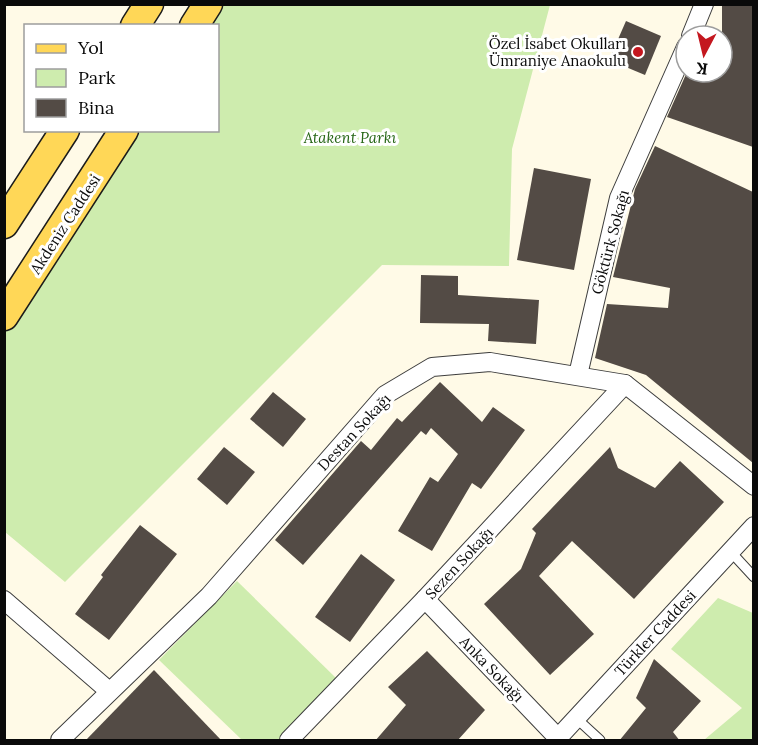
<svg xmlns="http://www.w3.org/2000/svg" width="758" height="745" viewBox="0 0 758 745" font-family="Lora,serif">
<style>
.green{fill:#ceecae}
.building{fill:#534b45}
.lines{fill:none;stroke-linecap:round;stroke-linejoin:round}
.service-casing{stroke:#3d3d3d;stroke-width:11}
.minor-casing{stroke:#3d3d3d;stroke-width:20}
.primary-casing{stroke:#1b1b1b;stroke-width:31}
.service{stroke:#fff;stroke-width:9}
.minor{stroke:#fff;stroke-width:18}
.primary{stroke:#ffd757;stroke-width:28}
.poi-dot{fill:#c4171f;stroke:#fff;stroke-width:2}
.labels{text-anchor:middle;dominant-baseline:central;stroke-width:6;stroke-linejoin:round;paint-order:stroke}
.poi-label{font-size:15px;fill:#0a0a0a;stroke:#fff;text-anchor:end}
.park-label{font-size:15px;font-style:italic;fill:#266616;stroke:#fff}
.street-label{font-size:15px;fill:#0a0a0a;stroke:#fff}
</style>
<rect width="100%" height="100%" fill="#fffae7"/>
<!-- green -->
<g class="green">
<path d="M220 5H550L512 149 509 266 382 265 65 582 5 532 4 327 135 131 218 130V26L206 25Z"/>
<path d="M237 581 337 679 278 740H242L159 660Z"/>
<path d="M718 598 753 613V740H704L742 708 671 649Z"/>
</g>
<!-- building -->
<g class="building">
<path d="M722 4H753V147L667 117 687 72H722Z"/>
<path d="M626 21 661 36 645 75 609 60Z"/>
<path d="M655 146 753 192V463L646 375 595 358 607 304 668 308 670 288 613 277 635 189Z"/>
<path d="M534 168 591 179 574 270 517 260Z"/>
<path d="M421 275 458 276V295L539 300 536 344 488 341 489 324 420 323Z"/>
<path d="M440 382 482 422 493 407 525 430 481 489 472 483 432 551 398 531 430 477 438 482 458 454 431 428 426 435 421 431 303 565 275 540 361 441 371 450 397 418 402 422Z"/>
<path d="M273 392 306 419 283 447 250 419Z"/>
<path d="M224 447 255 472 227 505 197 479Z"/>
<path d="M610 447 618 468 655 488 680 461 724 502 634 599 572 541 539 576 594 634 550 675 484 604 521 569 536 533 532 529Z"/>
<path d="M140 525 177 554 109 640 75 614 103 577 101 575Z"/>
<path d="M361 554 395 580 350 642 315 617Z"/>
<path d="M427 651 485 710 457 741H375L406 705 388 687Z"/>
<path d="M654 659 701 701 673 732 680 741H619L646 708 636 698Z"/>
<path d="M154 670 222 741H85Z"/>
</g>
<g class="lines">
<!-- service casing -->
<g class="service-casing">
<g id="service">
<path d="M730 551 754 577"/>
<path d="M576 718 600 740"/>
</g>
</g>
<!-- minor casing -->
<g class="minor-casing">
<g id="minor">
<path d="M691 36 704 4"/>
<path d="M578 375 619 198 686 47"/>
<path d="M425 599 558 738"/>
<path d="M4 600 109 691"/>
<path d="M60 740 209 596 385 395 432 367 490 362 625 384 754 486"/>
<path d="M289 740 425 599 625 384"/>
<path d="M556 740 754 526"/>
</g>
</g>
<!-- primary casing -->
<g class="primary-casing">
<g id="primary">
<path d="M135 26 149 4"/>
<path d="M194 26 208 4"/>
<path d="M4 224 65 130"/>
<path d="M4 316 124 130"/>
</g>
</g>
<!-- service -->
<use href="#service" class="service"/>
<!-- minor -->
<use href="#minor" class="minor"/>
<!-- primary -->
<use href="#primary" class="primary"/>
</g>
<!-- markers -->
<circle class="poi-dot" cx="638" cy="52" r="6"/>
<g class="labels">
<!-- poi labels -->
<g class="poi-label">
<text x="626" y="43">Özel İsabet Okulları<tspan x="626" dy="17">Ümraniye Anaokulu</tspan></text>
</g>
<!-- park labels -->
<g class="park-label">
<text x="350" y="137">Atakent Parkı</text>
</g>
<!-- street labels -->
<g class="street-label">
<text transform="translate(65 224) rotate(-57)">Akdeniz Caddesi</text>
<text transform="translate(610 242) rotate(-75)">Göktürk Sokağı</text>
<text transform="translate(354 432) rotate(-47)">Destan Sokağı</text>
<text transform="translate(459 563) rotate(-47)">Sezen Sokağı</text>
<text transform="translate(655 633) rotate(-47)">Türkler Caddesi</text>
<text transform="translate(492 669) rotate(46)">Anka Sokağı</text>
</g>
</g>
<!-- border -->
<rect width="758" height="745" fill="none" stroke="#0a0a0a" stroke-width="12"/>
<!-- legend -->
<rect x="24" y="24" width="195" height="108" fill="#ffffff" stroke="#9d9d9d" stroke-width="1.5"/>
<rect x="36" y="44" width="30" height="9" fill="#ffd757" stroke="#9d9d9d" stroke-width="1.5"/>
<text x="78" y="54" font-size="18" fill="#0a0a0a">Yol</text>
<rect x="36" y="69" width="30" height="18" fill="#ceecae" stroke="#9d9d9d" stroke-width="1.5"/>
<text x="78" y="84" font-size="18" fill="#0a0a0a">Park</text>
<rect x="36" y="99" width="30" height="18" fill="#534b45" stroke="#9d9d9d" stroke-width="1.5"/>
<text x="78" y="114" font-size="18" fill="#0a0a0a">Bina</text>
<!-- north arrow -->
<g transform="translate(704 54) rotate(187)"><circle r="28" fill="#ffffff" stroke="#9d9d9d" stroke-width="1.5"/>
<path d="M0-4.5L10 22L0 15L-10 22Z" fill="#c4171f"/>
<text y="-9" font-size="16" font-weight="bold" text-anchor="middle" fill="#0a0a0a">K</text>
</g>
</svg>
